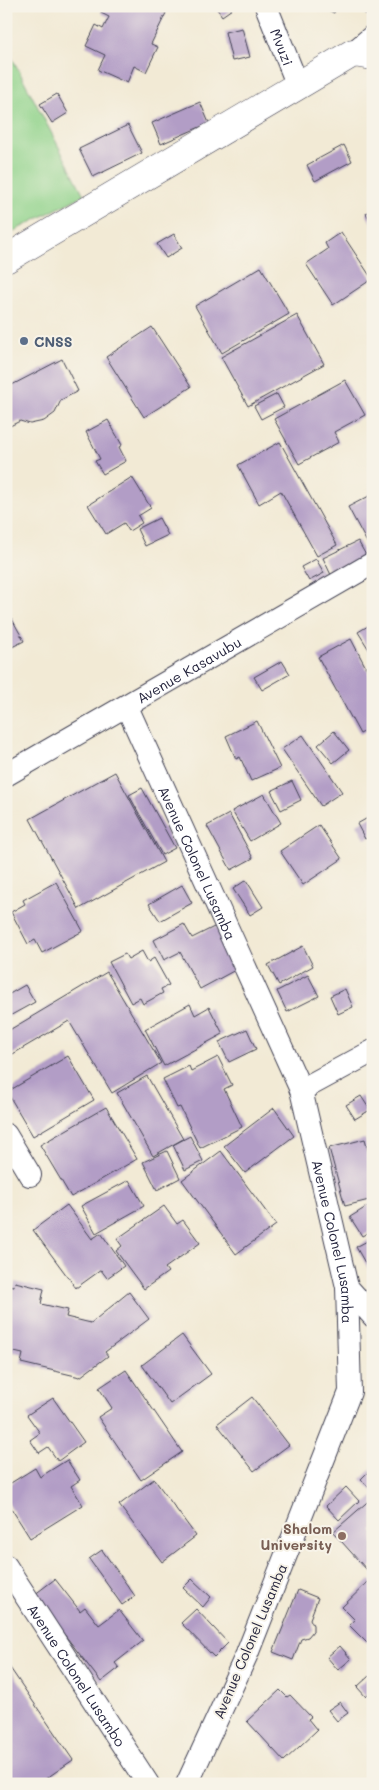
<svg xmlns="http://www.w3.org/2000/svg" width="379" height="1790" viewBox="0 0 379 1790" font-family="Mali,sans-serif">
<style>
.green{fill:#91d38b;stroke:#5a7a63}
.building{fill:#b29dc6}
.lines{fill:none;stroke-linecap:round;stroke-linejoin:round}
.minor-casing{stroke:#414052;stroke-width:24}
.tertiary-casing{stroke:#414052;stroke-width:29}
.minor{stroke:#fff;stroke-width:22}
.tertiary{stroke:#fff;stroke-width:28}
.service-dot{fill:#5c6f8a;stroke:#f7f3e8;stroke-width:2}
.education-dot{fill:#8d6e63;stroke:#f7f3e8;stroke-width:2}
.labels{text-anchor:middle;dominant-baseline:central;stroke-width:4;stroke-linejoin:round;paint-order:stroke}
.street-label{font-size:14px;fill:#22223b;stroke:#f7f3e8}
.service-label{font-size:14px;font-weight:bold;fill:#4e5e75;stroke:#f7f3e8;text-anchor:start}
.education-label{font-size:14px;font-weight:bold;fill:#785e54;stroke:#f7f3e8;text-anchor:end}
</style>
<rect width="100%" height="100%" fill="#f7f3e8"/>
<filter id="ink" filterUnits="userSpaceOnUse"><feTurbulence type="fractalNoise" baseFrequency=".02" numOctaves="2"/><feDisplacementMap in="SourceGraphic" scale="10" xChannelSelector="R" yChannelSelector="G"/><feConvolveMatrix kernelMatrix="1 2 1 2 8 2 1 2 1" color-interpolation-filters="sRGB"/></filter>
<filter id="wash" filterUnits="userSpaceOnUse"><feTurbulence type="fractalNoise" baseFrequency=".0096" numOctaves="4" result="noise"/><feDisplacementMap in="SourceGraphic" scale="20" xChannelSelector="R" yChannelSelector="G"/><feGaussianBlur stdDeviation="1.12" result="paint"/><feColorMatrix in="noise" values="0 0 0 0 0 0 0 0 0 0 0 0 0 0 0 0 0 1.4 0 .05"/><feComposite in="paint" operator="in"/></filter>
<g filter="url(#wash)">
<rect width="100%" height="100%" fill="#f2ead5"/>
<!-- green -->
<path class="green" d="M10 54 84 195 6 235V55Z"/>
<g id="blocks">
<!-- building -->
<g class="building">
<path d="M104 6H151L166 13 151 44 158 47 146 72 134 66 127 83 98 70 105 55 86 46 96 25 103 29 109 17 101 13Z"/>
<path d="M215 6H230L232 9 222 16Z"/>
<path d="M320 6H337L334 13Z"/>
<path d="M357 6H373V15L370 18Z"/>
<path d="M242 28 250 57 232 61 225 32Z"/>
<path d="M57 94 68 113 52 123 40 104Z"/>
<path d="M200 102 209 123 161 144 152 123Z"/>
<path d="M128 125 142 153 93 177 79 149Z"/>
<path d="M344 145 352 161 315 181 307 165Z"/>
<path d="M373 210V226L366 213Z"/>
<path d="M341 232 372 279 333 305 306 264 328 249 325 243Z"/>
<path d="M174 234 182 248 166 258 157 244Z"/>
<path d="M261 267 289 314 222 353 195 306Z"/>
<path d="M297 315 324 364 248 406 221 357Z"/>
<path d="M152 327 191 387 144 417 106 357Z"/>
<path d="M62 359 78 391 61 400 55 413 44 421 30 424 20 421 6 428V388Z"/>
<path d="M345 380 365 415 334 432 339 442 299 464 274 419Z"/>
<path d="M277 394 284 407 261 419 254 406Z"/>
<path d="M108 420 122 445 119 447 126 461 103 474 95 461 100 459 86 432Z"/>
<path d="M280 442 337 545 317 556 281 491 259 504 238 465Z"/>
<path d="M132 477 151 508 138 516 142 523 129 531 124 523 106 534 88 505Z"/>
<path d="M373 494V549L371 550 348 507Z"/>
<path d="M159 518 168 535 145 546 137 529Z"/>
<path d="M358 541 367 557 331 575 323 558Z"/>
<path d="M316 559 324 573 309 581 301 567Z"/>
<path d="M6 608 24 641 6 650Z"/>
<path d="M373 623V656L358 632Z"/>
<path d="M351 639 373 681V727L360 734 318 657Z"/>
<path d="M282 661 290 674 262 690 254 677Z"/>
<path d="M257 721 280 768 251 781 240 757 236 759 226 736Z"/>
<path d="M334 731 349 750 333 763 318 745Z"/>
<path d="M303 735 342 792 321 806 282 749Z"/>
<path d="M115 772 164 862 79 909 30 819Z"/>
<path d="M292 781 301 800 281 810 271 791Z"/>
<path d="M142 788 175 848 162 855 129 795Z"/>
<path d="M264 794 281 823 250 841 232 811Z"/>
<path d="M229 814 253 858 231 870 207 826Z"/>
<path d="M373 815V835L365 839 357 824Z"/>
<path d="M319 825 342 859 303 885 280 851Z"/>
<path d="M246 880 263 907 250 915 233 889Z"/>
<path d="M56 882 83 931 42 953 35 940 28 944 11 912 25 904 23 900Z"/>
<path d="M182 885 192 903 160 921 149 904Z"/>
<path d="M184 924 192 938 216 926 239 968 200 989 180 952 164 960 154 940Z"/>
<path d="M303 946 313 966 279 985 268 965Z"/>
<path d="M142 951 148 962 154 958 169 985 161 989 163 993 143 1004 140 998 131 1003 109 962 125 954 128 959Z"/>
<path d="M107 972 161 1063 112 1093 69 1021 6 1058V1032Z"/>
<path d="M308 975 319 996 287 1012 277 991Z"/>
<path d="M25 985 35 1002 6 1018V996Z"/>
<path d="M345 989 353 1007 338 1014 330 996Z"/>
<path d="M190 1004 195 1015 209 1007 223 1034 164 1066 145 1029Z"/>
<path d="M247 1029 256 1049 229 1062 219 1042Z"/>
<path d="M68 1056 94 1100 33 1136 7 1092Z"/>
<path d="M218 1057 232 1085 224 1089 242 1127 200 1148 180 1107 177 1108 163 1079 189 1066 191 1071Z"/>
<path d="M147 1076 183 1139 153 1156 117 1093Z"/>
<path d="M361 1096 370 1110 355 1119 346 1105Z"/>
<path d="M106 1107 137 1159 71 1197 40 1145Z"/>
<path d="M274 1108 294 1136 245 1173 224 1146Z"/>
<path d="M190 1136 203 1161 185 1170 173 1145Z"/>
<path d="M365 1139 373 1168V1199L345 1206 329 1148Z"/>
<path d="M167 1151 180 1178 157 1190 143 1162Z"/>
<path d="M221 1151 276 1225 236 1254 182 1180Z"/>
<path d="M129 1180 144 1206 96 1233 81 1206Z"/>
<path d="M373 1203V1230L362 1236 350 1217Z"/>
<path d="M67 1205 92 1239 101 1233 124 1266 107 1278 101 1270 76 1288 33 1230Z"/>
<path d="M164 1206 177 1224 183 1220 200 1243 165 1268 168 1272 144 1289 116 1251 122 1246 117 1239Z"/>
<path d="M373 1238V1277L356 1247Z"/>
<path d="M15 1282 44 1289 41 1304 68 1310 66 1317 91 1323 129 1292 149 1319 105 1352 108 1356 80 1377 21 1363 23 1354 14 1352 6 1356V1285L14 1286Z"/>
<path d="M182 1335 211 1374 170 1404 142 1365Z"/>
<path d="M126 1370 182 1452 141 1480 98 1417 112 1408 99 1388Z"/>
<path d="M252 1397 289 1445 254 1471 217 1424Z"/>
<path d="M53 1398 84 1442 58 1461 48 1447 39 1453 30 1440 40 1433 27 1415Z"/>
<path d="M67 1460 80 1480 71 1486 83 1505 30 1538 6 1500V1486L35 1468 40 1477Z"/>
<path d="M373 1467V1492L361 1479Z"/>
<path d="M154 1479 196 1536 162 1562 119 1505Z"/>
<path d="M346 1487 359 1501 339 1520 326 1506Z"/>
<path d="M373 1497V1565L367 1570 333 1532Z"/>
<path d="M102 1550 135 1596 122 1605 89 1559Z"/>
<path d="M55 1579 80 1611 85 1607 99 1625 119 1610 143 1641 115 1663 119 1668 101 1682 34 1595Z"/>
<path d="M192 1579 211 1597 203 1607 183 1588Z"/>
<path d="M370 1580 373 1583V1638L367 1643 349 1625 355 1620 342 1607Z"/>
<path d="M298 1590 318 1598 310 1619 313 1625V1631L308 1637 301 1639 293 1660 273 1652Z"/>
<path d="M196 1609 228 1643 214 1657 181 1623Z"/>
<path d="M340 1646 351 1659 338 1670 327 1657Z"/>
<path d="M6 1662 73 1760 38 1784H6Z"/>
<path d="M369 1676 373 1680V1690L366 1697 357 1687Z"/>
<path d="M280 1690 287 1697 290 1695 311 1717 308 1719 317 1730 284 1761 247 1721Z"/>
<path d="M340 1702 348 1713 337 1721 328 1710Z"/>
</g>
</g>
</g>
<g filter="url(#ink)">
<use href="#blocks" fill-opacity="0" stroke="#414052" stroke-width="1"/>
<g class="lines">
<!-- minor casing -->
<g class="minor-casing">
<g id="minor">
<path id="s1" d="M266 6 298 86"/>
<path d="M353 53 373 36"/>
<path id="s2" d="M127 707 301 1090 347 1287 350 1392 247 1654 187 1784"/>
<path id="s3" d="M6 775 373 563"/>
<path d="M301 1090 373 1051"/>
<path d="M6 1135 30 1175"/>
<path d="M347 1287 373 1316"/>
<path id="s4" d="M6 1566 148 1784"/>
</g>
</g>
<!-- tertiary casing -->
<g class="tertiary-casing">
<path id="tertiary" d="M6 259 353 53 373 56"/>
</g>
<!-- minor -->
<use href="#minor" class="minor"/>
<!-- tertiary -->
<use href="#tertiary" class="tertiary"/>
</g>
</g>
<!-- markers -->
<circle class="service-dot" cx="24" cy="341" r="5"/>
<circle class="education-dot" cx="342" cy="1536" r="5"/>
<g class="labels">
<!-- street labels -->
<g class="street-label">
<text stroke="none"><textPath href="#s1" startOffset="44">Mvuzi</textPath></text>
<text stroke="none"><textPath href="#s3" startOffset="211">Avenue Kasavubu</textPath></text>
<text stroke="none"><textPath href="#s2" startOffset="171">Avenue Colonel Lusamba</textPath></text>
<text stroke="none"><textPath href="#s2" startOffset="576">Avenue Colonel Lusamba</textPath></text>
<text transform="translate(250 1641) rotate(-67)">Avenue Colonel Lusamba</text>
<text stroke="none"><textPath href="#s4" startOffset="130">Avenue Colonel Lusambo</textPath></text>
</g>
<!-- service labels -->
<g class="service-label">
<text x="34" y="341">CNSS</text>
</g>
<!-- education labels -->
<g class="education-label">
<text x="332" y="1528">Shalom<tspan x="332" dy="16">University</tspan></text>
</g>
</g>
<!-- margin -->
<rect width="379" height="1790" fill="none" stroke="#f7f3e8" stroke-width="25"/>
</svg>
